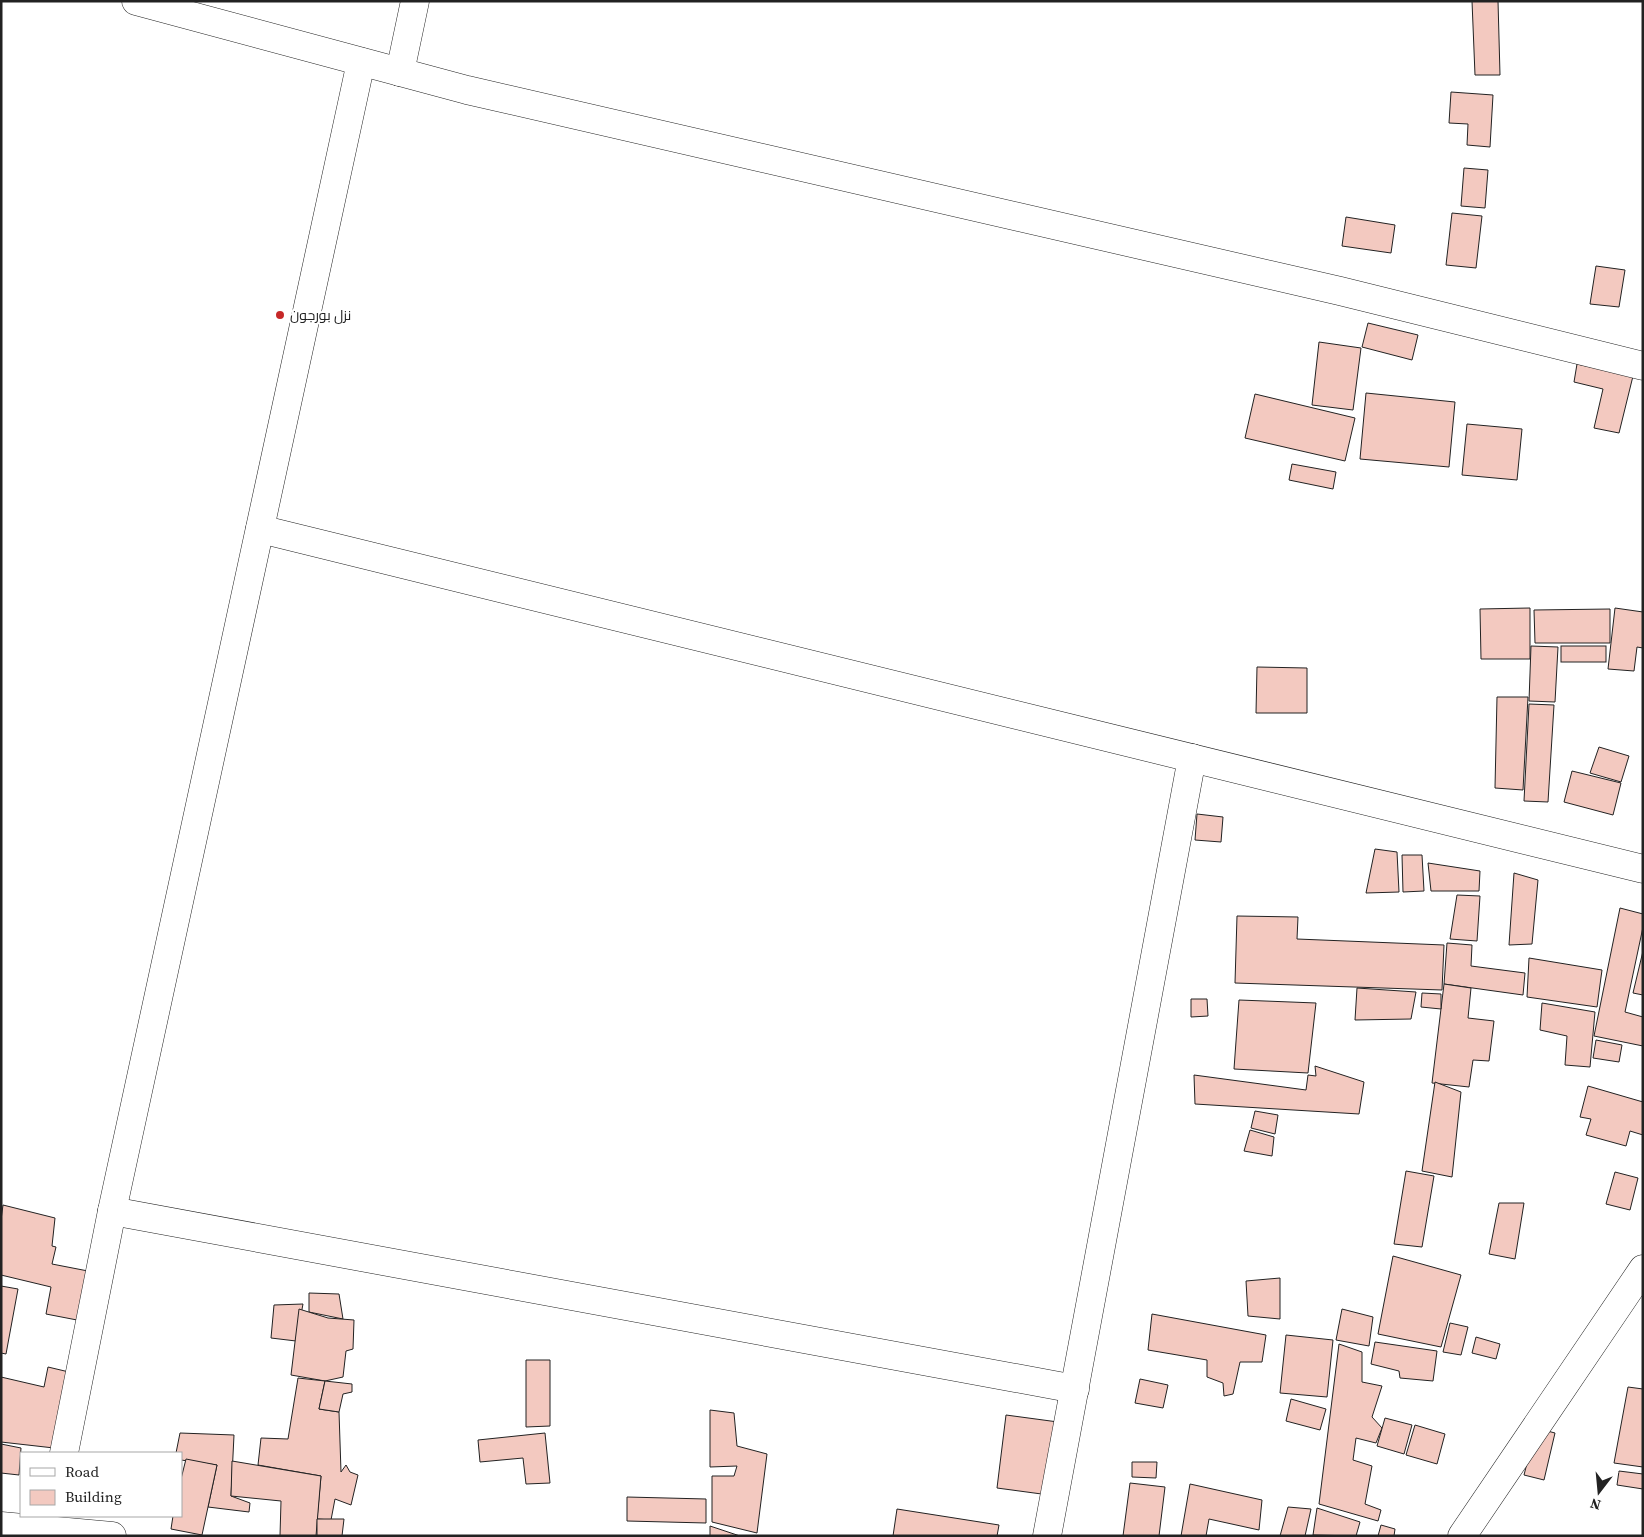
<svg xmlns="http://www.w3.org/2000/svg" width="1644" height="1537" viewBox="0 0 1644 1537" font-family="'Source Serif 4',Cairo,serif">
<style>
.building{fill:#f3c9c0;stroke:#222}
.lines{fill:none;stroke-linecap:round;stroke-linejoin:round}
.minor-casing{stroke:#222;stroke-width:29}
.minor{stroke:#fff;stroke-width:28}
.poi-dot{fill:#c62828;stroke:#fff;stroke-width:2}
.labels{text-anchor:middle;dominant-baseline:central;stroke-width:4;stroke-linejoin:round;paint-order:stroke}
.poi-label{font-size:14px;fill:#222;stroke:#fff;text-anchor:start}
</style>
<rect width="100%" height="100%" fill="#fff"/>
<!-- building -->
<g class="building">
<path d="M1472 1H1498L1500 75H1475Z"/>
<path d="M1451 92 1493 95 1490 147 1467 145 1468 124 1449 123Z"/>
<path d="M1464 168 1488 170 1485 208 1461 206Z"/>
<path d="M1452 213 1482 216 1476 268 1446 265Z"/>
<path d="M1346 217 1395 225 1391 253 1342 246Z"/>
<path d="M1596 266 1625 270 1619 307 1590 304Z"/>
<path d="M1368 323 1418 335 1412 360 1362 347Z"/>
<path d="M1319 342 1361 348 1353 410 1312 405Z"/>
<path d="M1577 364 1633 376 1619 433 1594 428 1603 389 1574 382Z"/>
<path d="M1366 393 1455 402 1449 467 1360 459Z"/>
<path d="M1255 394 1355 418 1345 461 1245 438Z"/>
<path d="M1467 424 1522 429 1517 480 1462 475Z"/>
<path d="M1292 464 1336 472 1333 489 1289 480Z"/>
<path d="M1530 608V659H1481L1480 609Z"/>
<path d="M1615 608 1643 612V648L1637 647 1634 671 1608 669Z"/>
<path d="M1610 609V643H1535L1534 610Z"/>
<path d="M1531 646 1558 647 1555 702 1529 701Z"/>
<rect x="1561" y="646" width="45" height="16"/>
<path d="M1257 667 1307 668V713H1256Z"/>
<path d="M1497 697H1528L1523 790 1495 788Z"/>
<path d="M1529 704 1554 705 1548 802 1524 801Z"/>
<path d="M1599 747 1629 756 1621 782 1590 773Z"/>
<path d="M1572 771 1621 783 1613 815 1564 802Z"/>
<path d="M1197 814 1223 817 1221 842 1195 840Z"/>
<path d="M1375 849 1397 852 1399 892 1366 893Z"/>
<path d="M1402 855H1422L1424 891 1403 892Z"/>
<path d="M1428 863 1480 871 1479 891H1431Z"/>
<path d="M1514 873 1538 880 1532 944 1509 945Z"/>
<path d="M1457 895 1480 896 1477 941 1450 939Z"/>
<path d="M1620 908 1643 914V927L1625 1012 1643 1017V1046L1594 1036Z"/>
<path d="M1237 916 1298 917 1297 939 1444 945 1442 990 1235 983Z"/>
<path d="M1447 943 1472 945 1471 966 1525 973 1523 995 1444 984Z"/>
<path d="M1643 951V995L1633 993Z"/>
<path d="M1529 958 1602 970 1597 1007 1527 997Z"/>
<path d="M1444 984 1471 988 1468 1018 1494 1021 1489 1061 1473 1060 1469 1087 1432 1083Z"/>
<path d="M1357 988 1416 992 1411 1019 1355 1020Z"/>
<path d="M1422 993 1441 994V1009L1421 1007Z"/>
<path d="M1191 999H1207L1208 1016 1191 1017Z"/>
<path d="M1239 1000 1316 1003 1308 1073 1234 1069Z"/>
<path d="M1542 1003 1595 1012 1590 1067 1565 1065 1567 1036 1540 1030Z"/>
<path d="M1596 1040 1622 1045 1619 1062 1593 1058Z"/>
<path d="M1315 1066 1364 1082 1359 1114 1195 1104 1194 1075 1306 1090 1308 1075 1316 1076Z"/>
<path d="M1435 1082 1461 1092 1452 1177 1422 1171Z"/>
<path d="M1588 1086 1643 1102V1135L1630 1131 1626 1146 1586 1135 1591 1119 1580 1117Z"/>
<path d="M1255 1111 1278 1115 1275 1134 1251 1128Z"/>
<path d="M1250 1130 1274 1137 1272 1156 1244 1151Z"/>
<path d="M1406 1171 1434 1176 1422 1247 1394 1244Z"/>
<path d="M1615 1172 1638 1178 1630 1210 1606 1204Z"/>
<path d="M1499 1203H1524L1515 1259 1489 1254Z"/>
<path d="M3 1205 55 1218 52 1246 56 1247 52 1264 88 1271 77 1320 46 1314 51 1287 1 1275V1220Z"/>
<path d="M1393 1256 1461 1275 1441 1347 1378 1334Z"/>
<path d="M1280 1278V1319L1248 1316 1246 1281Z"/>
<path d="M1 1286 18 1289 6 1354 1 1353Z"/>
<path d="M309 1293 339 1294 343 1319 309 1312Z"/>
<path d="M303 1304 296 1341 271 1338 274 1305Z"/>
<path d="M299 1309 328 1318 354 1320 353 1349 346 1351 343 1377 325 1381 291 1375Z"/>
<path d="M1342 1309 1373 1317 1369 1346 1336 1340Z"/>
<path d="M1152 1314 1266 1335 1262 1362H1240L1233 1394 1224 1396 1223 1383 1207 1377V1360L1148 1350Z"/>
<path d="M1450 1323 1468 1327 1461 1355 1443 1352Z"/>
<path d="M1286 1335 1333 1340 1327 1397 1280 1393Z"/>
<path d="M1476 1337 1500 1344 1496 1359 1472 1353Z"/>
<path d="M1375 1342 1437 1351 1433 1381 1400 1378 1399 1371 1371 1364Z"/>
<path d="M1339 1344 1362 1352V1382L1382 1386 1372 1417 1382 1428 1376 1443 1356 1438 1353 1460 1372 1466 1365 1504 1381 1510 1378 1521 1319 1504Z"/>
<path d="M526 1360H550V1426L526 1427Z"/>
<path d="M48 1367 69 1372 54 1448 1 1442V1377L44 1387Z"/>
<path d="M298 1378 325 1381 319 1409 339 1412 341 1472 346 1465 350 1472 358 1475 351 1505 335 1499 331 1520 317 1519 321 1476 258 1465 261 1438 288 1439Z"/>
<path d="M1140 1379 1168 1385 1163 1408 1135 1403Z"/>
<path d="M325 1381 352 1384V1392L343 1394 339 1412 319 1409Z"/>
<path d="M1628 1387 1643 1389V1467L1614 1463Z"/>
<path d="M1291 1399 1326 1409 1320 1430 1286 1421Z"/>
<path d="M710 1410 734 1413 737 1446 767 1454 757 1533 712 1522V1476H734L737 1466 710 1467Z"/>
<path d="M1006 1415 1058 1422 1049 1495 997 1488Z"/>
<path d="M1385 1418 1412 1425 1404 1454 1377 1446Z"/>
<path d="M1415 1425 1445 1434 1437 1464 1406 1455Z"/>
<path d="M1536 1428 1555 1433 1544 1480 1524 1475Z"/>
<path d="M180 1433 234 1435 231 1496 250 1503 249 1512 208 1507 217 1465 181 1460V1453H176Z"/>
<path d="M545 1433 550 1483 526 1484 523 1458 480 1462 478 1440Z"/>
<path d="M1 1444 21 1448 19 1475 1 1473Z"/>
<path d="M186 1459 217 1465 202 1535 171 1529 173 1516H181V1479Z"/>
<path d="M232 1461 321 1476 316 1536H280L281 1501 231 1496Z"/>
<path d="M1132 1462H1157L1156 1478 1132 1477Z"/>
<path d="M1619 1471 1643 1474V1489L1617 1485Z"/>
<path d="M1130 1483 1165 1487 1159 1536H1123Z"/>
<path d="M1190 1484 1262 1500 1259 1530 1209 1519 1206 1536H1181Z"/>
<path d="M627 1497 706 1499V1523L627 1521Z"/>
<path d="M1288 1507 1311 1509 1305 1536H1280Z"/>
<path d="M1317 1508 1360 1522 1356 1536 1313 1535Z"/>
<path d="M897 1509 999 1525 997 1536H893Z"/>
<path d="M317 1519H344L342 1536H317Z"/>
<path d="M1381 1525 1395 1529 1394 1536H1378Z"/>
<path d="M710 1526 740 1536H710Z"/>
</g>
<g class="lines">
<!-- minor casing -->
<g class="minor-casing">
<g id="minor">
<path d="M136 1 467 90 1340 291 1643 366"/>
<path d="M400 72 415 1"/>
<path d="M260 529 1643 869"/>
<path d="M112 1211 1075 1389"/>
<path d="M64 1453 112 1211 361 62"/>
<path d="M1 1526 112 1536"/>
<path d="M1047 1536 1192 758"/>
<path d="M1462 1536 1643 1269"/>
</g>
</g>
<!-- minor -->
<use href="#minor" class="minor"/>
</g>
<!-- markers -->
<circle class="poi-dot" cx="280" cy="315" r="5"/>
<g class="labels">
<!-- poi labels -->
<g class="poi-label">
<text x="290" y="315">نزل بورجون</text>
</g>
</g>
<!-- border -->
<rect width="1644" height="1537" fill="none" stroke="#222222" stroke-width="5"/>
<!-- legend -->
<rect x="20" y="1452" width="162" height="65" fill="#ffffff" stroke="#a7a7a7"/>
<rect x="30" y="1468" width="25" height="8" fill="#ffffff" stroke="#a7a7a7"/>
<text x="65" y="1477" font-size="15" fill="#222222">Road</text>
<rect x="30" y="1490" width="25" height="15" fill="#f3c9c0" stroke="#a7a7a7"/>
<text x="65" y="1502" font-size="15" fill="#222222">Building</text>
<!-- north arrow -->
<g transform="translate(1599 1492) rotate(196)" stroke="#ffffff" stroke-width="4" paint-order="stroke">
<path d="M0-4L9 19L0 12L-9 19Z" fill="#222222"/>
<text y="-8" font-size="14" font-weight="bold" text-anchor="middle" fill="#222222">N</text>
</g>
</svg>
